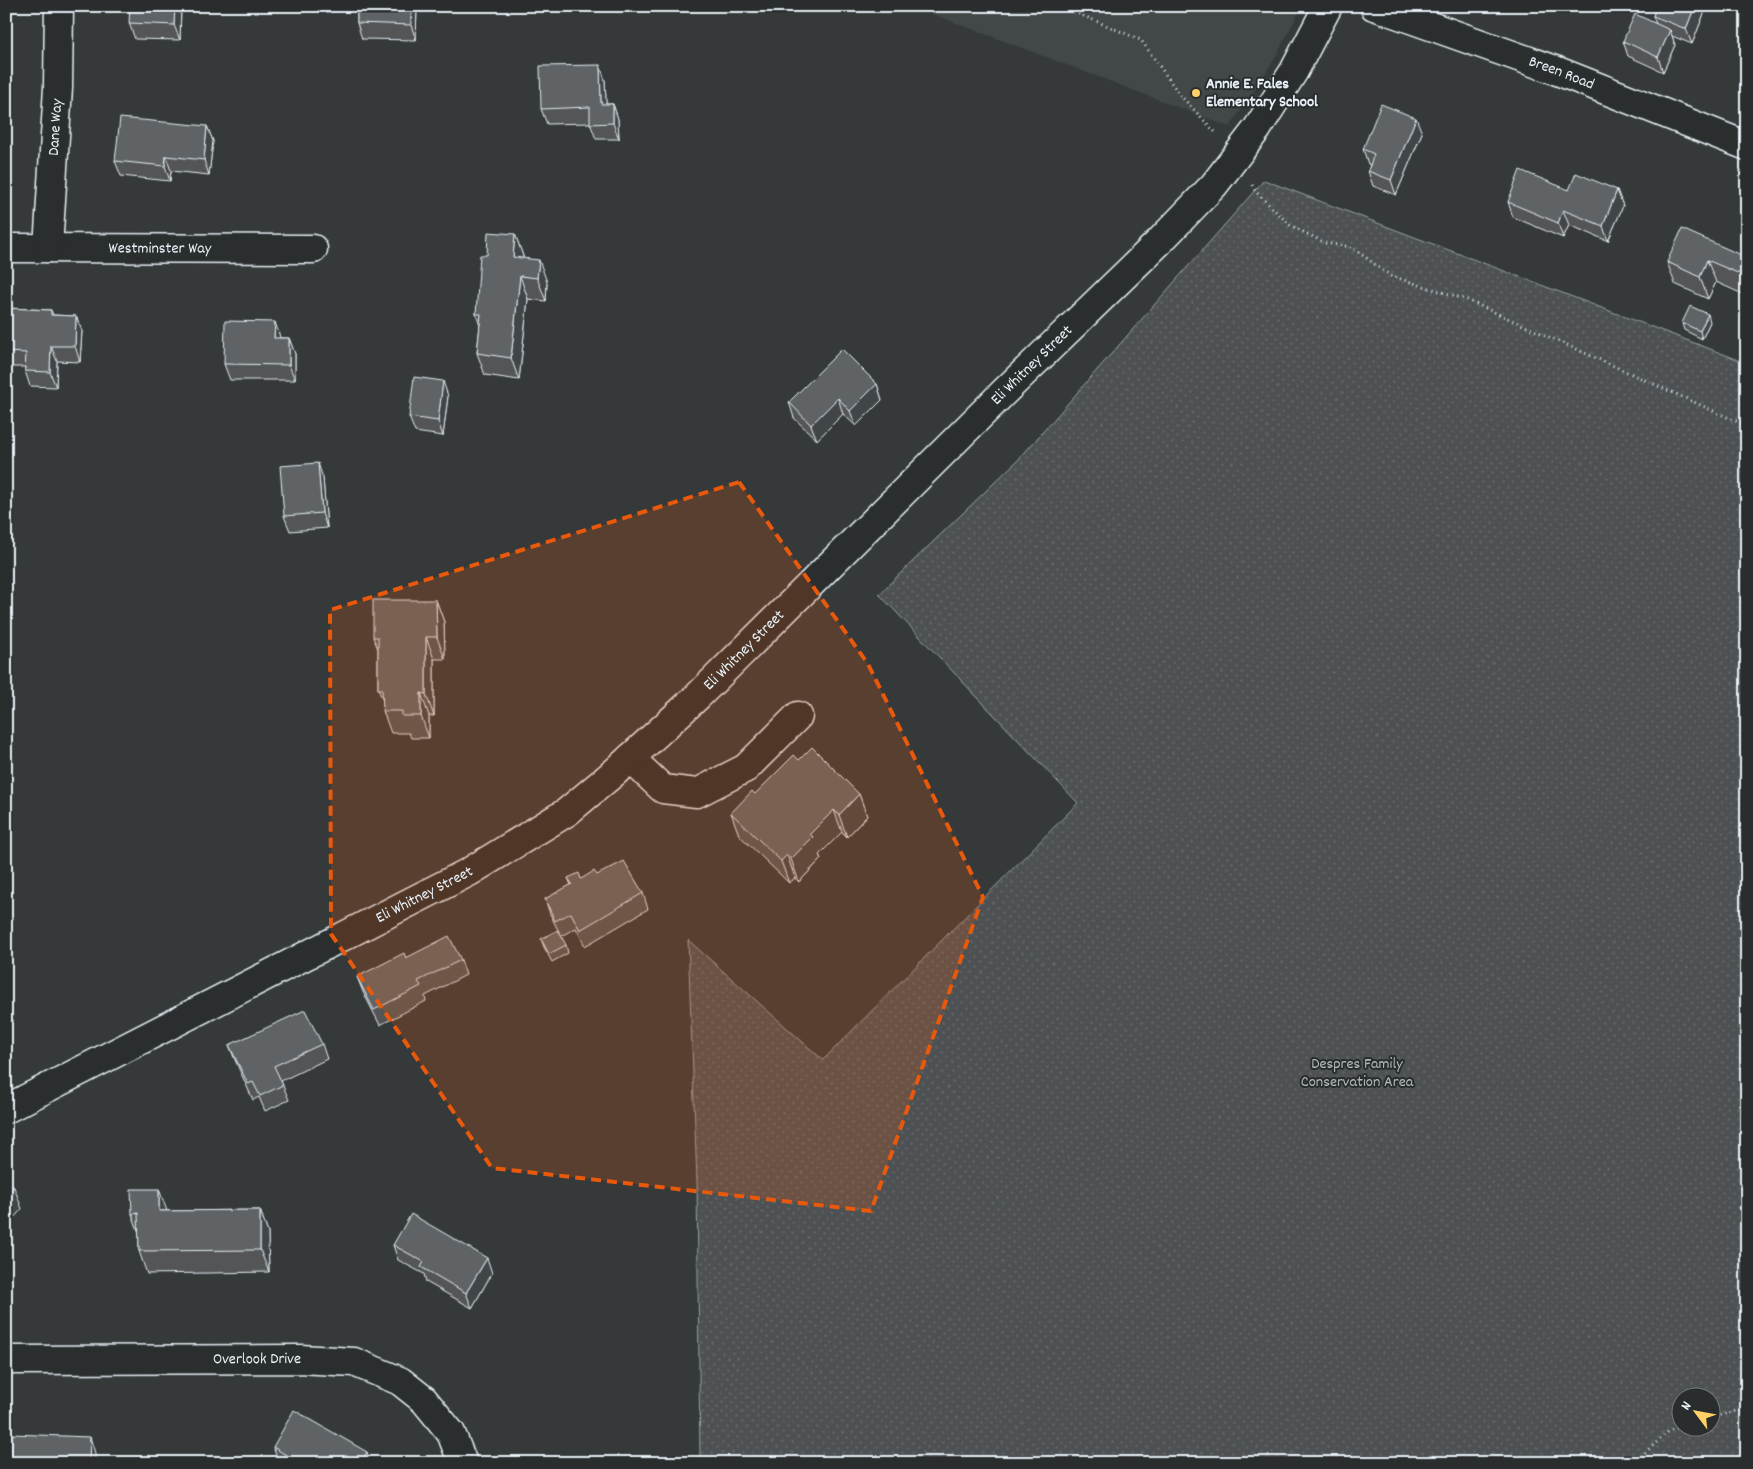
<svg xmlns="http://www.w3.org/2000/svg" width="1753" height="1469" viewBox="0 0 1753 1469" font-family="Dekko,sans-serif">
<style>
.built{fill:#424647}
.green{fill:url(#green-dots);stroke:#9aa1a5;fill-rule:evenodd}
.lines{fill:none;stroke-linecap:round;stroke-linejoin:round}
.minor-casing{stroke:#e8f1f8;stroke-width:31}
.path{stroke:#e8f1f8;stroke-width:3;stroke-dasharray:1 4;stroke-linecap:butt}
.minor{stroke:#2a2d2e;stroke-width:28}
.wall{fill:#525557;stroke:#e8f1f8}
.shaded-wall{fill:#424547;stroke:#e8f1f8}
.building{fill:#5f6365;stroke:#e8f1f8}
.marked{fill:#e8590c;fill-opacity:0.2;stroke:#e8590c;stroke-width:4;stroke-dasharray:10 6;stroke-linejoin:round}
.poi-dot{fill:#ffd166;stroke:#2a2d2e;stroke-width:2}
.labels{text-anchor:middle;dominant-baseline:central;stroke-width:4;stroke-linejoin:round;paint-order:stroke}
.street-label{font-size:16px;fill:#e8f1f8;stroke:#2a2d2e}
.poi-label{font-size:16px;font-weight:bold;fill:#e8f1f8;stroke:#2a2d2e;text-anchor:start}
.park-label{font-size:16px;fill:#b2b9be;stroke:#2a2d2e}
</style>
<defs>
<pattern id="green-dots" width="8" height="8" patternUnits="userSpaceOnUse" patternTransform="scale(1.25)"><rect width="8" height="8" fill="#4d5152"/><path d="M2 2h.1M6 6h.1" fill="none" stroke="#676a6c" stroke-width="1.8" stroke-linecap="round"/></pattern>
</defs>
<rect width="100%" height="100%" fill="#35393a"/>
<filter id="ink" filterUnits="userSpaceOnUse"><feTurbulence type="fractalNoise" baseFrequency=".02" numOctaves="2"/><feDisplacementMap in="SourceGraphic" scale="10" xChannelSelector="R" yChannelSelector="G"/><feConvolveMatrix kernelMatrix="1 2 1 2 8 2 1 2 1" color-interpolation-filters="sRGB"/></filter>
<g filter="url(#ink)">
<!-- built -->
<path class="built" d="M911 6H1302L1274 60 1230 127Z"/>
<!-- green -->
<path class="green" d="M1264 180 1747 363V1463H700L697 1182 688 940 823 1060 1078 803 879 594 1019 459ZM1680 1396H1710V1426H1680Z"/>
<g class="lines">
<!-- minor casing -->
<g class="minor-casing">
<g id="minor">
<path id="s1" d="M1374 6 1555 70 1747 146"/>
<path id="s2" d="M6 248 313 249"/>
<path id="s3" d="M48 248 58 88 59 6"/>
<path d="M630 758 663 789 697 793 746 768 798 716"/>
<path id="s4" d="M6 1109 469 872 567 812 616 771 698 696 1004 392 1159 242 1214 185 1257 129 1294 71 1328 6"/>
<path id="s5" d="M6 1360 300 1359 354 1362 400 1381 424 1400 451 1433 463 1463"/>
</g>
</g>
<!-- path -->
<g class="path">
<path d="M1060 6 1141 40 1180 95 1217 134"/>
<path d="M1252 185 1255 191 1290 225 1325 243 1351 247 1391 276 1465 299 1747 426"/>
<path d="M1710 1418 1747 1408"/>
<path d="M1634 1463 1670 1430 1683 1426"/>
</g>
<!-- minor -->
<use href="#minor" class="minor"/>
</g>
<!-- wall -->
<g class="wall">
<path d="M181 6 180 40 135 39 129 23Z"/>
<path d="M357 6H417L416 40 362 39 357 23Z"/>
<path d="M1645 6H1707L1692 44 1672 36 1675 45 1663 72 1628 56 1623 41 1656 24 1653 16 1655 10Z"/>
<path d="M605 80 606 104H613L618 119 619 139H596L590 123 547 124 541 109Z"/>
<path d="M207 126 213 141 209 175 171 171 170 181 121 176 115 161Z"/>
<path d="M1422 133 1396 195 1373 186 1368 171 1370 165 1368 164 1363 149Z"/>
<path d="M1569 190H1617L1623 206 1608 241 1569 225 1563 238 1513 217 1508 202Z"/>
<path d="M515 234 523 256V258L547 282 546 301 528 299 519 380 485 375 477 353 480 326 476 314 487 255Z"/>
<path d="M1747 241V296L1716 282 1708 299 1675 284 1667 262 1741 255Z"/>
<path d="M6 308 51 310 53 315 76 316 82 331 80 362 57 361 56 387 30 386 25 371V367H6Z"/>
<path d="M1710 322 1702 339 1684 330 1682 323Z"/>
<path d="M280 337V338H289L295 354V380H230L224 364Z"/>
<path d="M877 384 882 400 856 426 843 414 817 440 794 418 789 402Z"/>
<path d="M448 396 443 436 415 432 409 417Z"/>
<path d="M323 478 327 528 290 531 284 516Z"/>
<path d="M436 600 444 622 445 659H434V716H429V738H411L409 733H391L383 711V701L378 689V649L373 637Z"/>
<path d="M799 760 859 794 867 816 847 837 842 832 819 855 821 859 799 882 795 878 789 883 739 835 731 813Z"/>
<path d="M597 875 643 893 648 909 585 946 576 928 561 936 550 914 545 899 571 885 568 878 581 879Z"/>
<path d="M541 939 566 945 568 953 552 962 544 947Z"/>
<path d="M406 958 461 960 466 975 425 996 426 1001 380 1025 363 992 357 977Z"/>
<path d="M322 1044 327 1059 281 1081 289 1100 265 1111 259 1097 253 1100 235 1060 229 1045Z"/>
<path d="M260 1210 268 1233 269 1272 147 1274 139 1251V1233L132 1214 167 1211Z"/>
<path d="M393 1245 492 1273 472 1308 426 1282 424 1274 398 1260Z"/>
<path d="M273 1447 371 1463H279Z"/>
</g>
<!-- shaded-wall -->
<g class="shaded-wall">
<path d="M175 6H181L180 40 174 25Z"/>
<path d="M411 6H417L416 40 411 25Z"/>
<path d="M1695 6H1707L1692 44 1686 29Z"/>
<path d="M1670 30 1675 45 1663 72 1658 57Z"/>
<path d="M600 65 605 80 607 119 601 104Z"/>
<path d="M613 104 618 119 619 139 613 123Z"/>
<path d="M1416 118 1422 133 1396 195 1391 180Z"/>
<path d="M207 126 213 141 209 175 204 160Z"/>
<path d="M166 156 171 171 170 181 165 166Z"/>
<path d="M1617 190 1623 206 1608 241 1603 226Z"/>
<path d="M1563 210 1569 225 1563 238 1558 223Z"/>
<path d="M515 234 523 256 521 277 513 257Z"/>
<path d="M539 260 547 282 546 301 537 278Z"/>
<path d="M1707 260 1716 282 1708 299 1700 277Z"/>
<path d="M520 276 528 299 519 380 511 358Z"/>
<path d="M1708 314 1710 322 1702 339 1700 331Z"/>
<path d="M76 316 82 331 80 362 75 346Z"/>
<path d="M275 322 280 337V353L274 338Z"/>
<path d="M289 338 295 354V380L289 365Z"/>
<path d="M51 346 57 361 56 387 50 372Z"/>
<path d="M443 381 448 396 443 436 438 421Z"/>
<path d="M877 384 882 400 856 426 850 411Z"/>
<path d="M838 398 843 414 817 440 811 425Z"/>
<path d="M318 463 323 478 327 528 322 513Z"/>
<path d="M436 600 444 622 445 659 437 637Z"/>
<path d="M426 637 434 659V716L426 694Z"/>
<path d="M421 693 429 716V738L421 716Z"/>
<path d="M859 794 867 816 847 837 839 815Z"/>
<path d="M834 810 842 832 819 855 821 859 799 882 791 859 810 834Z"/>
<path d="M787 855 795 878 789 883 781 861Z"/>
<path d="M14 1187 22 1209 6 1226V1195Z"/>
<path d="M159 1189 167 1211H159Z"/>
<path d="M260 1210 268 1233 269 1272 260 1250Z"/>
<path d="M487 1258 492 1273 472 1308 466 1293Z"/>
<path d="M90 1437 95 1453V1463H89Z"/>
<path d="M367 1452 371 1463H361Z"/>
</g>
<!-- building -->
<g class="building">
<path d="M130 6H175L174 25 129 23Z"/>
<path d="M357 6H411V25L357 23Z"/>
<path d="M1656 6H1695L1686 29 1653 16Z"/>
<path d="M1635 14 1670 30 1658 57 1623 41Z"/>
<path d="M600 65 601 104H613V123L590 124V107L541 109 540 66Z"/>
<path d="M1381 104 1416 118 1391 180 1368 171 1374 154 1363 149Z"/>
<path d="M120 118 207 126 204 160 166 156 165 166 115 161Z"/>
<path d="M1520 170 1569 190 1576 173 1617 190 1603 226 1563 210 1558 223 1508 202Z"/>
<path d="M1682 229 1741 255 1747 241V277L1707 260 1700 277 1667 262Z"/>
<path d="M488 232 515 234 513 257 539 260 537 278 520 276 511 358 477 353 481 314H476L480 255H487Z"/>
<path d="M1690 306 1708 314 1700 331 1682 323Z"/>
<path d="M6 308 51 310V315L76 316 75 346H51L50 372 25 371 26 353 6 352Z"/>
<path d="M225 321 275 322 274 338H289V365L224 364Z"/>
<path d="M842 349 877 384 850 411 838 398 811 425 789 402Z"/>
<path d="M414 377 443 381 438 421 409 417Z"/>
<path d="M318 463 322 513 284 516 280 466Z"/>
<path d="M373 600H436L437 637H426V694L421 693V716H402V711H383L382 689H378V637H373Z"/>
<path d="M812 747 859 794 839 815 834 810 810 834 813 837 791 859 787 855 781 861 731 813 752 791 755 794 794 755 799 760Z"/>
<path d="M624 861 643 893 580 930 571 913 555 921 545 899 572 884 568 878 579 873 581 879 594 871 597 875Z"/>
<path d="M558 930 566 945 549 954 541 939Z"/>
<path d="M449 936 461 960 418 981 421 986 374 1010 357 977 404 953 406 958Z"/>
<path d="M305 1010 322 1044 274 1066 283 1085 260 1096 253 1082 248 1084 229 1045Z"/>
<path d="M6 1180 14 1187 6 1195Z"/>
<path d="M131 1189H159V1211L260 1210V1250L139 1251 138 1213 132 1214Z"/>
<path d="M411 1214 487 1258 466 1293 421 1267 424 1262 393 1245Z"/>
<path d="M294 1410 367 1452 361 1463H299L273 1447Z"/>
<path d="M12 1434 90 1437 89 1463H11Z"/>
<path d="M580 1456 581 1463H541Z"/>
</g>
</g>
<!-- marked area -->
<path class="marked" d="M739 482 868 664 983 897 871 1211 492 1168 331 934 330 610Z"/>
<!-- markers -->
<circle class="poi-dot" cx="1196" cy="93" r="5"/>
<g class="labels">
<!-- street labels -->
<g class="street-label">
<text stroke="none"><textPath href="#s1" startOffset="199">Breen Road</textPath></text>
<text stroke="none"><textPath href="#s3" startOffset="121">Dane Way</textPath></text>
<text stroke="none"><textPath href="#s2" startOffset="154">Westminster Way</textPath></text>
<text stroke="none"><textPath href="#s4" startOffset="1280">Eli Whitney Street</textPath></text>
<text stroke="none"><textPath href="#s4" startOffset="875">Eli Whitney Street</textPath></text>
<text stroke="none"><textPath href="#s4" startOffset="470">Eli Whitney Street</textPath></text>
<text stroke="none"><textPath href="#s5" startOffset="251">Overlook Drive</textPath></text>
</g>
<!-- poi labels -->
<g class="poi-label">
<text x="1206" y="84">Annie E. Fales<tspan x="1206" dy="18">Elementary School</tspan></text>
</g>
<!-- park labels -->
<g class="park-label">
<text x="1357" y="1064">Despres Family<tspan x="1357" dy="18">Conservation Area</tspan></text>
</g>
</g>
<!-- margin -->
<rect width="1753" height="1469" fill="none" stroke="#2a2d2e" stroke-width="25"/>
<rect x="12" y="12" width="1728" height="1444" fill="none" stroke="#e8f1f8" stroke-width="2" filter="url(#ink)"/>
<!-- north arrow -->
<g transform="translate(1696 1412) rotate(302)"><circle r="24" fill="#2a2d2e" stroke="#767b7f"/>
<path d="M0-4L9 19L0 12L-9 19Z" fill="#ffd166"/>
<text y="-8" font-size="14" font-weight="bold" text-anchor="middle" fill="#e8f1f8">N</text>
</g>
</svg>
